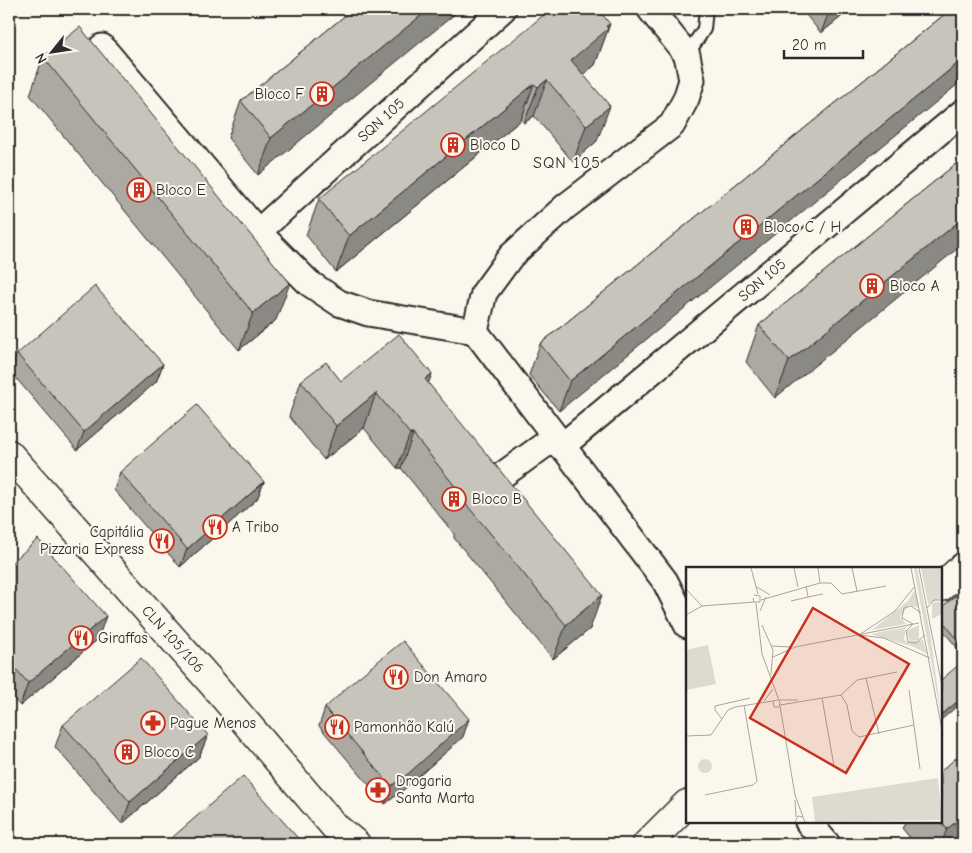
<svg xmlns="http://www.w3.org/2000/svg" width="972" height="853" viewBox="0 0 972 853" font-family="'Comic Neue',sans-serif">
<style>
.lines{fill:none;stroke-linecap:round;stroke-linejoin:round}
.service-casing{stroke:#2b2b2b;stroke-width:16}
.minor-casing{stroke:#2b2b2b;stroke-width:29}
.tertiary-casing{stroke:#2b2b2b;stroke-width:31}
.service{stroke:#fbf7ec;stroke-width:12}
.minor{stroke:#fbf7ec;stroke-width:25}
.tertiary{stroke:#fbf7ec;stroke-width:28}
.wall{fill:#aba9a2;stroke:#2b2b2b}
.shaded-wall{fill:#8b8984;stroke:#2b2b2b}
.building{fill:#c7c4bc;stroke:#2b2b2b}
.labels{text-anchor:middle;dominant-baseline:central;stroke-width:4;stroke-linejoin:round;paint-order:stroke}
.poi-label{font-size:15px;fill:#2b2b2b;stroke:#fbf7ec;text-anchor:start}
.street-label{font-size:15px;fill:#2b2b2b;stroke:#fbf7ec}
.neighbourhood-label{font-size:16px;letter-spacing:1px;fill:#2b2b2b;stroke:#fbf7ec}
.inset-road{fill:none;stroke:#a8a59f;stroke-width:1}
.view{fill:#c8321e;fill-opacity:0.15;stroke:#c8321e;stroke-width:2.5}
.inset-edge{fill:none;stroke:#2b2b2b;stroke-width:2.5}
</style>
<rect width="100%" height="100%" fill="#fbf7ec"/>
<filter id="ink" filterUnits="userSpaceOnUse"><feTurbulence type="fractalNoise" baseFrequency=".02" numOctaves="2"/><feDisplacementMap in="SourceGraphic" scale="10" xChannelSelector="R" yChannelSelector="G"/><feConvolveMatrix kernelMatrix="1 2 1 2 8 2 1 2 1" color-interpolation-filters="sRGB"/></filter>
<g filter="url(#ink)">
<g class="lines">
<!-- service casing -->
<g class="service-casing">
<path id="service" d="M687 55 704 29 706 9"/>
</g>
<!-- minor casing -->
<g class="minor-casing">
<g id="minor">
<path d="M650 9 687 55 692 80 686 99 672 125 565 207 511 256 484 293 475 331 665 581 687 625"/>
<path d="M102 47 258 232 309 283 339 303 368 313 475 331"/>
<path d="M258 232 503 9"/>
<path d="M561 447 963 112"/>
<path d="M490 484 554 438"/>
<path d="M808 822 827 844"/>
</g>
</g>
<!-- tertiary casing -->
<g class="tertiary-casing">
<g id="tertiary">
<path d="M9 454 212 683 334 826 356 844"/>
<path d="M941 587 963 567"/>
<path d="M647 844 687 804"/>
</g>
</g>
<!-- service -->
<use href="#service" class="service"/>
<!-- minor -->
<use href="#minor" class="minor"/>
<!-- tertiary -->
<use href="#tertiary" class="tertiary"/>
</g>
<!-- wall -->
<g class="wall">
<path d="M353 9 258 175 228 138 241 101Z"/>
<path d="M801 9H851L821 33Z"/>
<path d="M951 9 559 411 529 375 540 344Z"/>
<path d="M608 29 595 65 584 74 597 141 573 162 534 116 524 123 521 120 336 272 306 235 319 199Z"/>
<path d="M43 57 276 320 239 350 30 95Z"/>
<path d="M963 158 775 398 746 362 759 325Z"/>
<path d="M17 354 163 364 156 382 77 450 10 371Z"/>
<path d="M432 374 428 383 590 629 553 659 454 538V534L401 468H397L364 428 324 460 289 416 301 381H341Z"/>
<path d="M120 472 264 482 257 499 180 567 114 490Z"/>
<path d="M9 565 98 639 20 706 9 693Z"/>
<path d="M963 590V655L941 628V608Z"/>
<path d="M325 708 463 737 402 791 385 804 319 726Z"/>
<path d="M63 725 208 735 199 757 122 824 55 747Z"/>
<path d="M905 822H941L960 844H915L902 828Z"/>
</g>
<!-- shaded-wall -->
<g class="shaded-wall">
<path d="M429 9H461L258 175 271 138Z"/>
<path d="M830 9H851L821 33Z"/>
<path d="M610 24 595 65 559 94 571 60Z"/>
<path d="M963 59V80L559 411 570 381Z"/>
<path d="M547 80 534 116 524 123 538 87Z"/>
<path d="M534 84 521 120 336 272 349 236Z"/>
<path d="M610 106 597 141 573 162 586 126Z"/>
<path d="M963 218V244L775 398 789 361Z"/>
<path d="M290 283 276 320 239 350 253 313Z"/>
<path d="M163 364 156 382 77 450 84 432Z"/>
<path d="M432 374 419 408 425 379Z"/>
<path d="M376 393 364 428 324 460 336 426Z"/>
<path d="M410 434H413L401 468H397Z"/>
<path d="M264 482 257 499 180 567 187 549Z"/>
<path d="M602 595 590 629 553 659 566 625Z"/>
<path d="M106 616 98 639 20 706 28 683Z"/>
<path d="M963 697V701L941 720V715Z"/>
<path d="M469 719 463 737 402 791 385 804 391 786Z"/>
<path d="M208 735 199 757 122 824 130 802Z"/>
<path d="M963 816V842L960 844H941L947 829Z"/>
</g>
<!-- building -->
<g class="building">
<path d="M353 9H429L271 138 241 101Z"/>
<path d="M551 9H598L610 24 606 26 608 29 571 60 610 106 586 126 547 80 538 87 534 84 349 236 319 199Z"/>
<path d="M951 9H963V59L570 381 540 344Z"/>
<path d="M80 27 290 283 253 313 43 57Z"/>
<path d="M963 158V218L789 361 759 325Z"/>
<path d="M95 286 163 364 84 432 17 354Z"/>
<path d="M399 334 432 374 425 379 602 595 566 625 466 504V500L413 434H410L376 393 336 426 301 381 326 362 341 381Z"/>
<path d="M197 405 264 482 187 549 120 472Z"/>
<path d="M38 539 106 616 28 683 9 661V565Z"/>
<path d="M963 590V646L941 619V608Z"/>
<path d="M403 641 469 719 409 773 391 786 325 708 355 680Z"/>
<path d="M141 658 208 735 130 802 63 725Z"/>
<path d="M963 661V697L941 715V680Z"/>
<path d="M963 752V816L947 829 941 822V771Z"/>
<path d="M243 776 303 844H167L166 843Z"/>
<path d="M9 829 22 844H9Z"/>
</g>
</g>
<!-- icons -->
<defs>
<g id="building-ring" transform="scale(1.25)"><circle r="9.5" fill="#fbf7ec" stroke="#c8321e" stroke-width="1.5"/><path d="M-4-6H4V6H1V3H-1V6H-4ZM-2.5-4.3h1.7v1.8h-1.7ZM.8-4.3h1.7v1.8H.8ZM-2.5-1h1.7V.8h-1.7ZM.8-1h1.7V.8H.8Z" fill="#c8321e"/></g>
<g id="restaurant-ring" transform="scale(1.25)"><circle r="9.5" fill="#fbf7ec" stroke="#c8321e" stroke-width="1.5"/><path d="M-5-6h1v4h1v-4h1v4h1v-4h1v5L-1.5 .5V6h-2V.5L-5-1ZM5-6V6H3V1.5H1.5Q1.5-4 5-6Z" fill="#c8321e"/></g>
<g id="pharmacy-ring" transform="scale(1.25)"><circle r="9.5" fill="#fbf7ec" stroke="#c8321e" stroke-width="1.5"/><path d="M-2-6h4v4h4v4h-4v4h-4v-4h-4v-4h4Z" fill="#c8321e"/></g>
</defs>
<g fill-rule="evenodd">
<use href="#building-ring" x="322" y="94"/>
<use href="#building-ring" x="453" y="145"/>
<use href="#building-ring" x="139" y="190"/>
<use href="#building-ring" x="746" y="227"/>
<use href="#building-ring" x="872" y="286"/>
<use href="#building-ring" x="454" y="499"/>
<use href="#restaurant-ring" x="215" y="527"/>
<use href="#restaurant-ring" x="162" y="541"/>
<use href="#restaurant-ring" x="81" y="638"/>
<use href="#restaurant-ring" x="396" y="677"/>
<use href="#pharmacy-ring" x="153" y="723"/>
<use href="#restaurant-ring" x="337" y="727"/>
<use href="#building-ring" x="127" y="752"/>
<use href="#pharmacy-ring" x="378" y="790"/>
</g>
<g class="labels">
<!-- poi labels -->
<g class="poi-label">
<text x="304" y="94" text-anchor="end">Bloco F</text>
<text x="470" y="145">Bloco D</text>
<text x="156" y="190">Bloco E</text>
<text x="764" y="227">Bloco C / H</text>
<text x="890" y="286">Bloco A</text>
<text x="472" y="499">Bloco B</text>
<text x="232" y="527">A Tribo</text>
<text x="144" y="532" text-anchor="end">Capitália<tspan x="144" dy="17">Pizzaria Express</tspan></text>
<text x="98" y="638">Giraffas</text>
<text x="414" y="677">Don Amaro</text>
<text x="170" y="723">Pague Menos</text>
<text x="354" y="727">Pamonhão Kalú</text>
<text x="144" y="752">Bloco C</text>
<text x="396" y="781">Drogaria<tspan x="396" dy="17">Santa Marta</tspan></text>
</g>
<!-- street labels -->
<g class="street-label">
<text transform="translate(381 120) rotate(-42)">SQN 105</text>
<text transform="translate(762 280) rotate(-40)">SQN 105</text>
<text transform="translate(173 639) rotate(48)">CLN 105/106</text>
</g>
<!-- neighbourhood labels -->
<g class="neighbourhood-label">
<text x="567" y="163">SQN 105</text>
</g>
</g>
<!-- overview -->
<g transform="translate(686 567)">
<rect width="256" height="256" fill="#fbf7ec"/>
<path d="M228 1H231L244 65 256 154ZM235 1H256V31L242 37ZM229 23 233 41 223 38 214 50 220 57 186 63 222 34ZM256 34V47L246 52V36ZM233 58V73L224 74 220 64ZM220 60 218 72 220 75 237 73 241 87 228 80 185 67ZM22 78 30 117 0 123V83ZM12 199a7 7 0 1 1 14 0a7 7 0 1 1-14 0ZM252 211 256 253 129 255 126 230Z" fill="#dddad0"/>
<path class="inset-road" d="M65 1 72 27M108 1 112 20M166 1 171 24M225 1 257 168M233 1 257 124M134 16H145L156 27 200 19M120 19 122 30 137 27M71 20 84 28M0 22 16 39M67 31 68 35H74V29L68 28M75 33 134 16 132 1M105 34 122 30M70 36 76 87 94 136 93 140H88L87 134 92 133M241 41 248 33H257M74 44 80 30M0 48 16 39 68 35M227 57 216 51 218 41 225 39 235 46M227 57 220 64 222 75 230 76 239 68M76 58 87 83 85 108M173 68 209 44 229 19M173 68 198 71 244 91M85 79 104 80M87 90 109 80 233 56M180 111 193 167M223 123 234 202M155 128 171 113 211 105M136 131 148 199M93 133H112M78 134 87 122M94 138 155 128 161 138 166 164 173 170 228 158M94 139 109 228 117 250M36 152 29 143V139L64 131M0 169 25 168 42 143 49 140 87 134M19 228 67 218 71 214 58 138M109 233 110 250M109 255 112 249 117 250 119 255"/>
<path class="view" d="M127 41 223 97 160 206 64 151Z"/>
<rect width="256" height="256" class="inset-edge"/>
</g>
<!-- margin -->
<rect width="972" height="853" fill="none" stroke="#fbf7ec" stroke-width="30"/>
<rect x="15" y="15" width="942" height="823" fill="none" stroke="#2b2b2b" stroke-width="2" filter="url(#ink)"/>
<!-- north arrow -->
<g transform="translate(52 52) rotate(240)" stroke="#fbf7ec" stroke-width="4" paint-order="stroke">
<path d="M0-4L9 19L0 12L-9 19Z" fill="#2b2b2b"/>
<text y="-8" font-size="14" font-weight="bold" text-anchor="middle" fill="#2b2b2b">N</text>
</g>
<!-- scale -->
<path d="M784 50v8h79v-8" fill="none" stroke="#2b2b2b" stroke-width="2.5"/>
<text x="792" y="50" font-size="15" fill="#2b2b2b" stroke="#fbf7ec" stroke-width="4" paint-order="stroke">20 m</text>
</svg>
